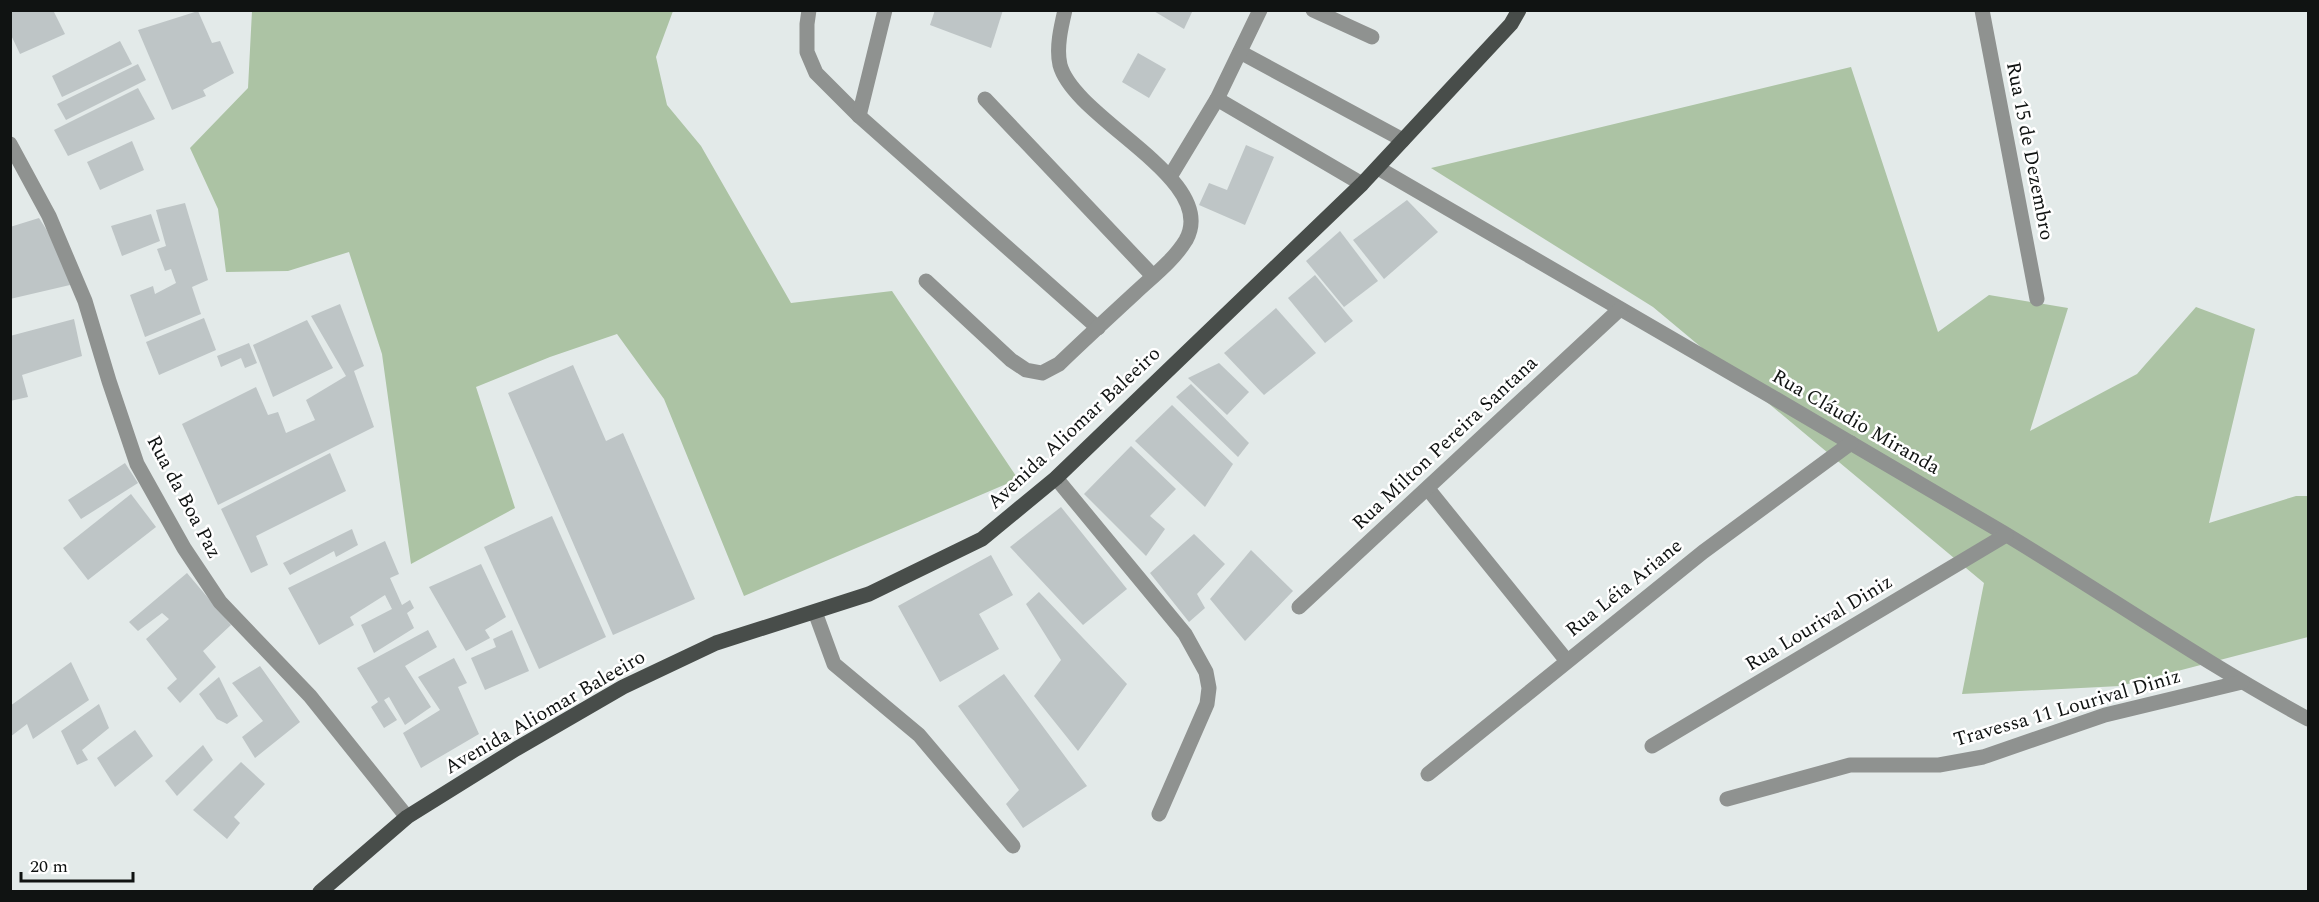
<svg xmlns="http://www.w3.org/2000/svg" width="2319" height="902" viewBox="0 0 2319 902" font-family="Spectral,serif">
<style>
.green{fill:#acc3a4}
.building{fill:#bec5c6}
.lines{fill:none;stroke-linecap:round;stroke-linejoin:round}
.minor{stroke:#8f9290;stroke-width:15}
.major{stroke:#484d4a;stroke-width:15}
.labels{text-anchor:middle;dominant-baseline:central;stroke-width:5;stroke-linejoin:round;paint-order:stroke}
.street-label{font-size:20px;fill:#101312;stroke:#fff}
</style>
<rect width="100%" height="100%" fill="#e3eae9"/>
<!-- green -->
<g class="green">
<path d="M252 11H673L656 57 667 105 701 146 791 303 892 291 1018 479 744 596 664 399 617 334 550 357 476 387 515 508 411 564 382 354 349 252 288 271 226 272 218 209 190 148 248 88Z"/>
<path d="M1851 67 1938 332 1989 295 2068 308 2030 431 2137 374 2196 307 2255 329 2209 523 2296 496H2308V637L2120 686 1962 694 1984 583 1653 307 1431 168Z"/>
</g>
<!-- building -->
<g class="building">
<path d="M10 10H53L65 34 20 54 10 33Z"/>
<path d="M935 10H1003L991 48 930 25Z"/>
<path d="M1152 10H1193L1184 29Z"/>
<path d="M198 11 212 43 220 41 234 73 203 90 206 96 172 110 138 30Z"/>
<path d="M120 41 132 64 62 97 52 76Z"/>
<path d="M1138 53 1166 69 1149 98 1122 82Z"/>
<path d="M138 64 146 80 66 120 57 104Z"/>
<path d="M138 88 155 119 68 156 54 130Z"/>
<path d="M132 141 144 170 100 190 87 162Z"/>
<path d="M1246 145 1274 157 1245 225 1199 205 1209 183 1227 190Z"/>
<path d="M1407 200 1438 232 1384 279 1353 240Z"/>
<path d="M185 203 208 280 192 287 201 314 145 337 130 295 153 286 155 294 176 283 171 269 165 271 157 249 166 246 156 210Z"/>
<path d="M151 214 160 241 122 256 111 226Z"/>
<path d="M39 218 64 257 70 285 10 299V227Z"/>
<path d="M1340 231 1378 281 1344 307 1306 261Z"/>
<path d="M1315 275 1353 321 1325 343 1288 298Z"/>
<path d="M340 304 364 366 354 371 374 427 218 505 182 424 256 387 268 415 278 412 286 433 315 420 306 400 346 376 311 316Z"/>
<path d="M1276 308 1316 353 1264 395 1224 353Z"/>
<path d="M204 318 216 350 159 375 146 342Z"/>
<path d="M74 319 82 356 22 375 28 397 10 401V336Z"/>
<path d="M307 320 333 368 273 397 253 345Z"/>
<path d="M249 343 257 363 245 368 241 358 221 367 217 356Z"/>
<path d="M1219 363 1249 392 1227 415 1188 378Z"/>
<path d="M573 365 606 441 623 433 695 599 613 635 508 393Z"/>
<path d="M1191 384 1249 443 1238 457 1176 397Z"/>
<path d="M1172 405 1233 464 1205 507 1135 441Z"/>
<path d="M1131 446 1176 489 1150 516 1165 529 1146 556 1084 494Z"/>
<path d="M330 453 346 491 256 536 268 565 251 573 221 509Z"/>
<path d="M125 463 138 483 81 519 68 500Z"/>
<path d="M131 494 156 527 88 580 63 548Z"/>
<path d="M1061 507 1127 589 1083 625 1010 547Z"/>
<path d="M552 516 606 637 539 669 484 547Z"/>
<path d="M352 529 358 545 336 557 334 551 290 575 283 563Z"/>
<path d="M1194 534 1225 564 1197 594 1205 608 1189 622 1150 573Z"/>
<path d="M385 541 399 574 390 578 402 605 410 600 414 608 407 613 414 628 374 653 361 625 392 609 385 595 350 617 354 625 319 645 288 588Z"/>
<path d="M1251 550 1293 591 1245 641 1210 599Z"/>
<path d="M991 555 1013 595 979 614 999 649 940 682 898 606Z"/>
<path d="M481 564 506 617 485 630 490 638 466 651 429 587Z"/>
<path d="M187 573 231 625 203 651 216 667 180 703 167 688 177 679 146 639 169 619 162 613 138 631 129 622Z"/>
<path d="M1039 592 1127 684 1078 751 1034 696 1061 660 1026 604Z"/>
<path d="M428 630 437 647 405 666 431 707 405 725 389 697 384 700 397 720 384 728 371 707 378 702 357 668Z"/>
<path d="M512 630 529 671 485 690 471 658 496 647 493 639Z"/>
<path d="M454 658 467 683 458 687 479 734 421 768 403 733 440 710 418 677Z"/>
<path d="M71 662 89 700 33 739 27 724 10 737V706Z"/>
<path d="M260 666 300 722 255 758 242 737 263 721 232 683Z"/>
<path d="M1004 674 1087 786 1023 828 1006 804 1019 790 958 706Z"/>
<path d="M219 677 238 716 227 724 217 719 199 694Z"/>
<path d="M99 704 109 728 82 750 88 760 77 765 61 731Z"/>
<path d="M135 730 153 756 115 787 97 758Z"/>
<path d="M203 745 213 760 177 796 165 781Z"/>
<path d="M241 762 265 784 234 817 240 823 227 839 193 810Z"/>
</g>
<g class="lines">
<!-- minor -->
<g class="minor">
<path d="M809 10 807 24V52L816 73 859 116 1098 328"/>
<path d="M1313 10 1372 37"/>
<path d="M1982 10 2037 299"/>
<path d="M1240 52 1403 140"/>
<path d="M985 99 1153 276"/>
<path d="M1217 99 1362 184"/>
<path d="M859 116 885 10"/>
<path d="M10 144 49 216 85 301 109 381 137 464 184 548 220 602 310 696 407 817"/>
<path d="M1378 168C1586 289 1795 409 2002 532 2105 594 2203 662 2308 719"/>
<path d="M1171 175 1217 99 1260 10"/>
<path d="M926 281 1011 360 1026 370 1042 373 1059 364C1084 340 1110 316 1135 293 1152 277 1174 260 1186 240 1220 179 1075 120 1060 65 1056 48 1061 27 1065 10"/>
<path d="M1056 478 1185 634 1206 672 1209 688 1207 704 1159 814"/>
<path d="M1428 489 1567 661"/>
<path d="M1299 607 1620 309"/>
<path d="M815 612 834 664 919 735 1013 846"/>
<path d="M1652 746 2006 535"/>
<path d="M1428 774 1703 552 1851 443"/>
<path d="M1727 799 1850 765H1939L1983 757 2105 715 2242 682"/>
</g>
<!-- major -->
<path class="major" d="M320 892 407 817 516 749 623 687 716 643 869 594 982 539 1056 478 1362 184 1511 24 1519 10"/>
</g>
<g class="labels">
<!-- street labels -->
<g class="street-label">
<text transform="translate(2030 151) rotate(79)">Rua 15 de Dezembro</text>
<text transform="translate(1856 422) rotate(30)">Rua Cláudio Miranda</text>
<text transform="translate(1074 428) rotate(-43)">Avenida Aliomar Baleeiro</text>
<text transform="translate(1445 443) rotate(-43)">Rua Milton Pereira Santana</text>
<text transform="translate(184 497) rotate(62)">Rua da Boa Paz</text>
<text transform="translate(1624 588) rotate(-39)">Rua Léia Ariane</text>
<text transform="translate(1819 623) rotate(-31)">Rua Lourival Diniz</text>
<text transform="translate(2067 708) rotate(-16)">Travessa 11 Lourival Diniz</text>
<text transform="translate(545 712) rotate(-30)">Avenida Aliomar Baleeiro</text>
</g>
</g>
<!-- border -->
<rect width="2319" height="902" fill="none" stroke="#101312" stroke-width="24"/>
<!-- scale -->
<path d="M21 872v9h112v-9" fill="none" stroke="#101312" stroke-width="3"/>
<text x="30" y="872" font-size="18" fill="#101312" stroke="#ffffff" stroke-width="4.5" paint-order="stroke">20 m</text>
</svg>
